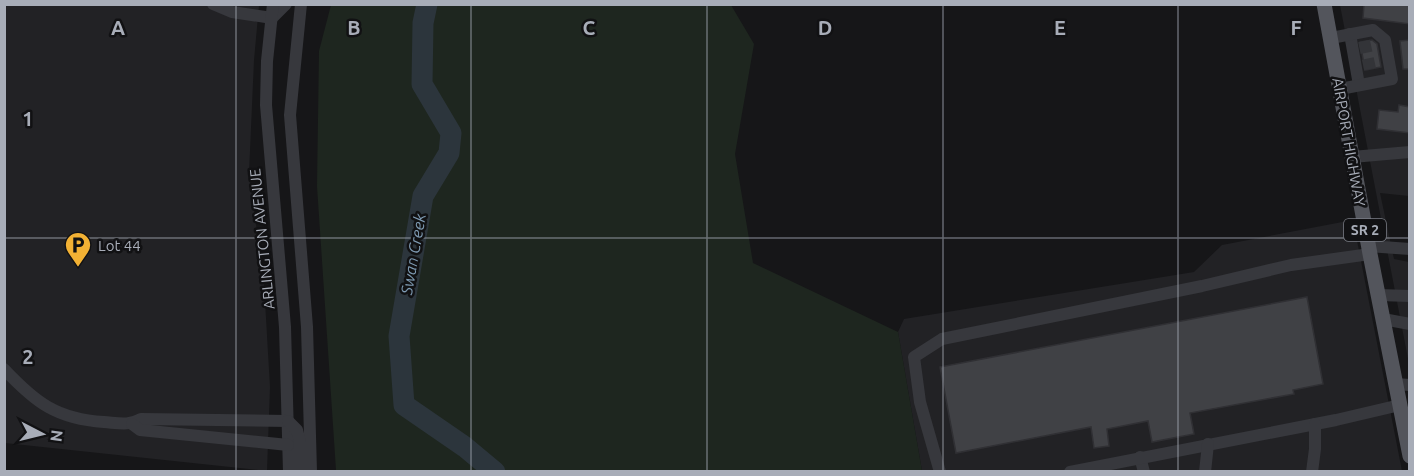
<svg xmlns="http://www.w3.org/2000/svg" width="1414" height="476" viewBox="0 0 1414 476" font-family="Ubuntu,sans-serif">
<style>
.built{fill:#222225}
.green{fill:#1e261f}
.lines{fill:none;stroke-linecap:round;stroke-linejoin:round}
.river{stroke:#2c353c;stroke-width:21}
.building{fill:#404145;stroke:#303034;stroke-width:1.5}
.minor-tunnel{stroke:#333438;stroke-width:12;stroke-dasharray:12 6;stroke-linecap:butt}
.minor{stroke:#37383d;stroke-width:12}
.major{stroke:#53555c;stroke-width:15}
.grid{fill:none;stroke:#a8adb8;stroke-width:1.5;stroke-opacity:0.55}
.labels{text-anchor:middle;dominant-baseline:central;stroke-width:5;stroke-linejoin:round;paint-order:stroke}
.shield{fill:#111113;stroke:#7b7e86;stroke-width:1.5}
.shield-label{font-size:14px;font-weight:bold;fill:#a8adb8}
.street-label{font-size:15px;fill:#a8adb8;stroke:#111113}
.poi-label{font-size:15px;fill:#a8adb8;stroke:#111113;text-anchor:start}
.water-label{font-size:16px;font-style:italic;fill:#7f9bb3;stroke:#111113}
.grid-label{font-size:20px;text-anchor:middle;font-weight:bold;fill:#a8adb8;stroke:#111113;stroke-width:5;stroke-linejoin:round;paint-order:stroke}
</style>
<rect width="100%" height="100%" fill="#161618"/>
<!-- built -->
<g class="built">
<path d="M5 5H259L254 60 249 173 264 284 270 387 267 471 5 443Z"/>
<path d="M1340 5H1409V196L1380 193 1394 259 1409 262V364Z"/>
<path d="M1353 220 1402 471H922L898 332 904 319 1194 272 1222 245Z"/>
</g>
<!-- green -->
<path class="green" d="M331 5H731L754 44 735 154 753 263 898 332 922 471 336 470 317 186 319 51Z"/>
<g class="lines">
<!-- river -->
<path class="river" d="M427 4 423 23 422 84 451 133 449 153 423 196 399 336 404 405 465 447 495 472"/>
</g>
<!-- building -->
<g class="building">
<path d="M1364 4H1410V24L1363 18Z"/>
<path d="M1372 40 1377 44 1381 67 1365 70 1360 42Z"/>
<path d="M1410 40V69H1403L1400 41Z"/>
<path d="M1399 105 1410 107V133L1377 129 1379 110 1398 112Z"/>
<path d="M1307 297 1323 384 1293 390 1294 394 1190 413 1194 434 1152 442 1148 421 1107 429 1109 446 1094 448 1091 427 956 453 940 367Z"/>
</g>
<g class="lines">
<!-- minor-tunnel -->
<path class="minor-tunnel" d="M1364 41 1370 69"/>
<!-- minor -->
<g class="minor">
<path d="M213 4 232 12 272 18 286 4"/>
<path d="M273 4 267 61 266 105 285 327 289 472"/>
<path d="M301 4 290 115 307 327 311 472"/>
<path d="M1350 34 1359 85"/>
<path d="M1331 38 1373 30 1385 40 1392 79 1340 89"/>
<path d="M1352 157 1410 152"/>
<path d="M1368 246 1410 249"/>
<path d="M1378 295 1410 296"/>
<path d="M1383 319 1410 324"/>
<path d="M4 369C36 403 57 419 104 422 118 423 129 426 141 419L288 421"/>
<path d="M1395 384 1410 385"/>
<path d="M288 421 297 430 300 442V472"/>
<path d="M132 424 140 430 288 445"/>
<path d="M1140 457 1144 472"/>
<path d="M940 472 920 402 914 357 942 339 1202 286 1291 265 1370 254"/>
<path d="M1070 472 1336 420 1400 405"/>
<path d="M1205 472 1208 444"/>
<path d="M1312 472 1315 449V424"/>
</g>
<!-- major -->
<path class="major" d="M1324 4 1370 254 1410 456"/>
</g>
<!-- grid -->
<path class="grid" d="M236 4V472M471 4V472M707 4V472M943 4V472M1178 4V472M4 238H1410"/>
<!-- icons -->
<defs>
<g id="parking-pin" transform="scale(1.35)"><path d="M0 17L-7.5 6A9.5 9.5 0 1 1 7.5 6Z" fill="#f2b134" stroke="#111113"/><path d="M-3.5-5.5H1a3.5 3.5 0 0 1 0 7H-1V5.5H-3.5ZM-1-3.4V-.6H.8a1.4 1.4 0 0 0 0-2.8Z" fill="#111"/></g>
</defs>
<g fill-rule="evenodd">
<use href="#parking-pin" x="78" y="245"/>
</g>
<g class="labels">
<!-- shield labels -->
<rect class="shield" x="1344" y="219" width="42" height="22" rx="4.5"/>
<g class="shield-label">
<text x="1365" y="230">SR 2</text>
</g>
<!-- street labels -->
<g class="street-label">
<text transform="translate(1349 142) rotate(80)">AIRPORT HIGHWAY</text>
<text transform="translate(262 239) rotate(-96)">ARLINGTON AVENUE</text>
</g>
<!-- poi labels -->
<g class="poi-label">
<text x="98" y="245">Lot 44</text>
</g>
<!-- water labels -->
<g class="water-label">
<text transform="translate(413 254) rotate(-80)">Swan Creek</text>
</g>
</g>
<g class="grid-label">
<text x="118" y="35">A</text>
<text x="354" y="35">B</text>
<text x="589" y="35">C</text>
<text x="825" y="35">D</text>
<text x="1060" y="35">E</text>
<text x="1296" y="35">F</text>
<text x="28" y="126">1</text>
<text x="28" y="364">2</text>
</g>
<!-- border -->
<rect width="1414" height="476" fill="none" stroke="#a8adb8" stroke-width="12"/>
<!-- north arrow -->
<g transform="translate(42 434) rotate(97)" stroke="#111113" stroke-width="4.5" paint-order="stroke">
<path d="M0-4.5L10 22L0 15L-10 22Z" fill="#a8adb8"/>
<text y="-9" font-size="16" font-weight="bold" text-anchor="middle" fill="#a8adb8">N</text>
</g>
</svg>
